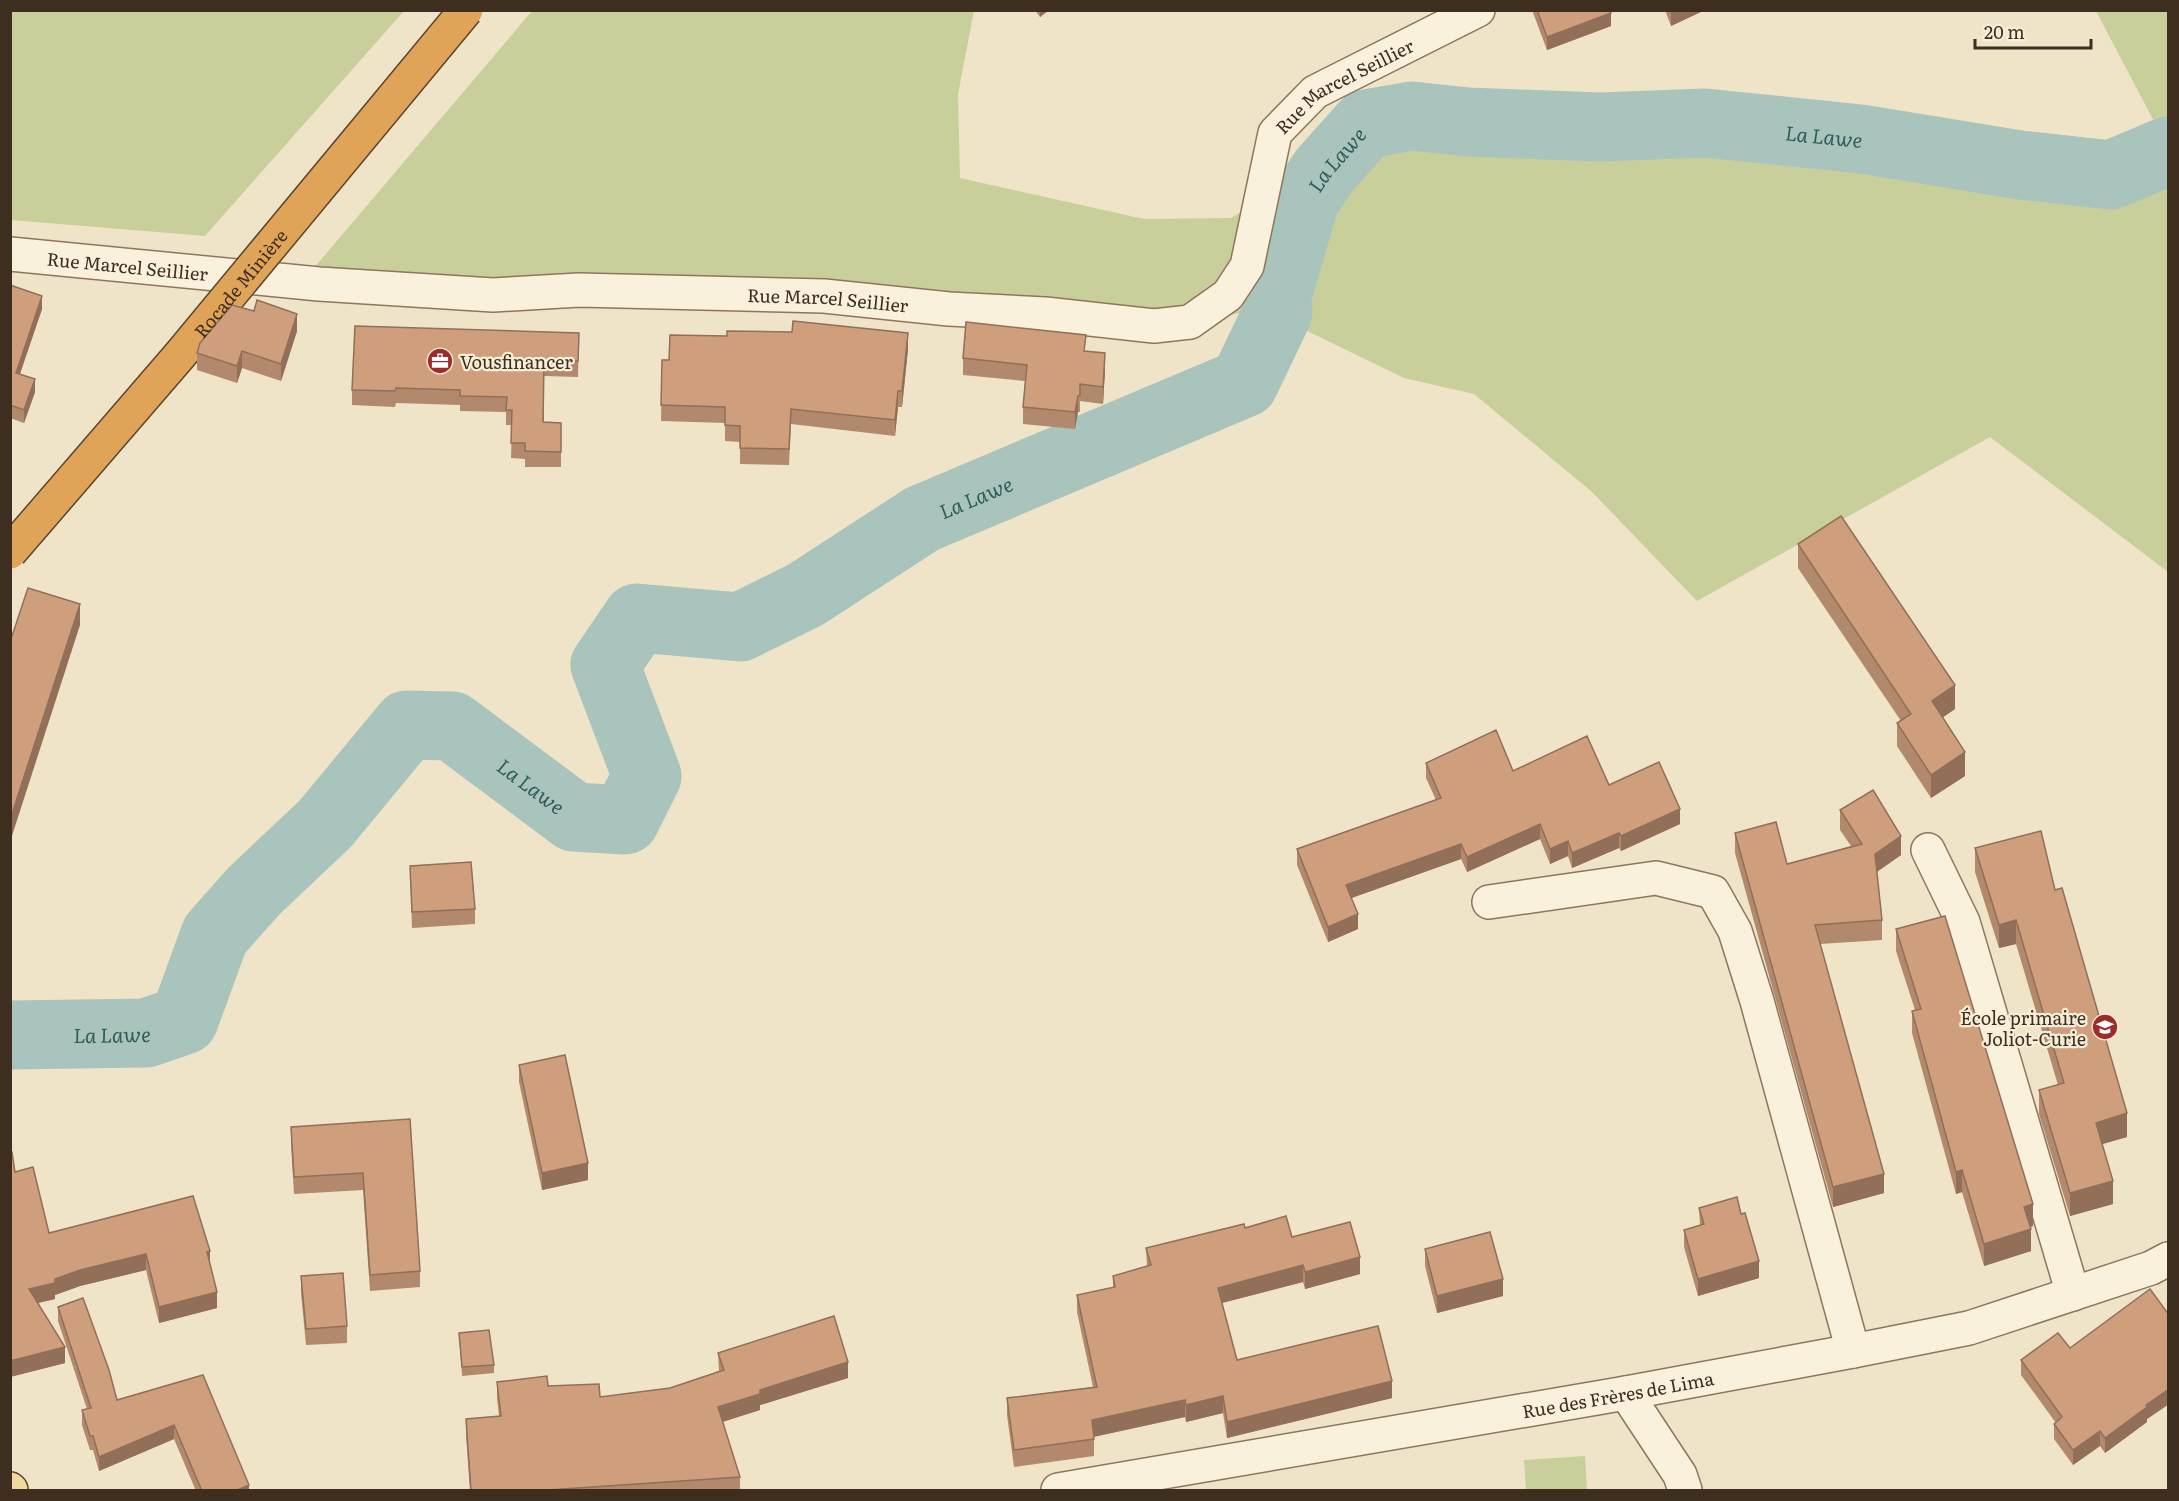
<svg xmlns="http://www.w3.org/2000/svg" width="2179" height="1501" viewBox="0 0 2179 1501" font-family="Literata,serif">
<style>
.green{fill:#c9cf9b}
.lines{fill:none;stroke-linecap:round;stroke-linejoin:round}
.river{stroke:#a9c4bc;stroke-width:69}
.minor-casing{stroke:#8d765c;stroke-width:36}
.major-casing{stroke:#5b4430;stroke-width:36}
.minor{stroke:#faf1dc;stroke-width:33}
.major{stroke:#f3d9a0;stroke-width:33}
.highway-bridge-casing{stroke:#5b4430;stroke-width:36;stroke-linecap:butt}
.highway-bridge{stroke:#e0a458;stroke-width:33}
.wall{fill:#b2896c}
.shaded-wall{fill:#916f58}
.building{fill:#cf9f7d;stroke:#916f58;stroke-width:1.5}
.labels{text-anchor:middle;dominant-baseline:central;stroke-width:4.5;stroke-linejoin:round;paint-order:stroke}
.street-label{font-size:18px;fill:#3d2e20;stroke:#f7eed8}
.poi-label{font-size:18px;fill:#3d2e20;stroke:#f7eed8;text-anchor:start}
.water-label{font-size:20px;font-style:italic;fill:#2f5d5a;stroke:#f7eed8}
</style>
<rect width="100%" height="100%" fill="#f0e4c8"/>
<!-- green -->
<g class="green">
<path d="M10 11 11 10 404 11 205 236 11 220Z"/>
<path d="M532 11H974L958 94 960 178 1144 219 1231 218 1260 201 1305 200 1324 171 1366 124 1412 116 1468 122 1600 127 1705 123 1861 139 2020 165 2111 175 2168 151V572L1990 437 1697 601 1592 492 1474 394 1404 378 1262 309 1190 322 313 269Z"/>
<path d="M2096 11H2168V148Z"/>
<path d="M1585 1456 1587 1490H1526L1524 1460Z"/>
</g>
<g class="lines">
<!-- river -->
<path class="river" id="s1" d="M10 1035 146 1033 184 1020 215 935 254 891 325 824 407 725 452 726 574 817 625 820 647 776 605 665 637 618 740 627 805 595 922 519 1244 383 1278 312 1276 299 1305 200 1324 171 1366 124 1412 116 1468 122 1600 127 1705 123 1861 139 2020 165 2111 175 2168 151"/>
<!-- minor casing -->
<g class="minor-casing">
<g id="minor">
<path id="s2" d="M10 254 319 284 493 295 579 290 824 296 949 309 1045 314 1154 326 1190 322 1228 295 1247 266 1275 133 1315 92 1478 10"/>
<path d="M1928 850 1963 922 2073 1294"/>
<path d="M1489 902 1656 878 1713 892 1735 931 1757 1001 1853 1351"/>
<path d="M1626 1393 1680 1475 1685 1490"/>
<path id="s3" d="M1058 1490 1626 1393 1853 1351 1969 1328 2151 1268 2168 1259"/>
</g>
</g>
<!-- major casing -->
<g class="major-casing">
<path id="major" d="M10 1489 11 1490"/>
</g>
<!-- minor -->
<use href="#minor" class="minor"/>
<!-- major -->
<use href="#major" class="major"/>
<!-- highway-bridge casing -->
<g class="highway-bridge-casing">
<g id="highway-bridge">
<path id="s4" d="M10 552 180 355 466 10"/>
</g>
</g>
<!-- highway-bridge -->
<use href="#highway-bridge" class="highway-bridge"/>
</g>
<!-- wall -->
<g class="wall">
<path d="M1035 10H1049L1040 17Z"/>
<path d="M1532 10H1610L1611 26 1547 50Z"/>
<path d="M1665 10H1705L1671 26Z"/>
<path d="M10 285 42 309 20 374 35 392 24 423 10 418Z"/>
<path d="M297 331 281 381 242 368 237 383 197 370V353Z"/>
<path d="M579 333 578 377 544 376V422L561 423V467H525V459L511 458 512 425H506V412L460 411V405L396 403 395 407 352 405V390Z"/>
<path d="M908 349 902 407H898L895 436 791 424 789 465 740 464V442L725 441V423L661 421 662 360Z"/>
<path d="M1086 351 1105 370 1103 404 1080 401V412H1078L1075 429 1023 424V407L1025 381 963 375V358Z"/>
<path d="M1798 544 1955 709 1942 717 1965 776 1931 798 1897 746V723L1901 721 1798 568Z"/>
<path d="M1426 763 1513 771 1609 785 1680 824 1621 851 1619 848 1572 868 1568 856 1550 864 1540 839 1467 872 1461 859 1351 898 1358 929 1328 942 1297 865V849L1436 800 1426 778Z"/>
<path d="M1840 810 1901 855 1877 872 1882 920V940L1820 944 1884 1193 1833 1207 1735 853V833L1787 864 1851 846 1840 830Z"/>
<path d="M1975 848 2055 890 2127 1137 2102 1144 2113 1204 2070 1216 2039 1114V1090L2058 1085 2016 944 1999 948 1975 872Z"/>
<path d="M410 866 475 909V924L412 928Z"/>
<path d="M1896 929 2033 1226 2030 1227 2031 1251 1984 1266 1962 1192 1956 1194 1912 1033V1011L1915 1010 1896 951Z"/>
<path d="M519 1065 588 1180 542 1190 519 1082Z"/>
<path d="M410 1119 420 1271V1287L370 1291 363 1190 294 1194 291 1143V1127Z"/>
<path d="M15 1172 49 1233 210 1265 217 1308 159 1323 146 1270 80 1286 55 1295V1299L38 1303 65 1363 10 1377Z"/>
<path d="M1699 1208 1741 1214 1759 1278 1698 1296 1684 1247V1230L1700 1225Z"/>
<path d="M1245 1228 1292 1237 1360 1274 1305 1289 1303 1282 1222 1303 1237 1360 1392 1398 1227 1438 1223 1413 1186 1422 1185 1417 1094 1437V1456L1014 1467 1007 1415V1398L1093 1387 1077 1312V1295L1113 1287V1276L1147 1266 1146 1248Z"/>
<path d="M1425 1249 1503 1296 1437 1313 1425 1266Z"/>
<path d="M301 1276 347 1326V1343L306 1345 301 1293Z"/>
<path d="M58 1307 117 1400 203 1375 249 1491H196L174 1439 99 1471 93 1450H90L82 1425V1410L87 1409 58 1321Z"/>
<path d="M2169 1315V1404L2147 1419V1422L2105 1453 2100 1446 2073 1465 2054 1439V1424L2056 1423 2021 1375V1360L2070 1348Z"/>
<path d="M459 1333 494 1365V1373L462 1376Z"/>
<path d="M718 1353 848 1378 760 1405V1410L723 1422 740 1477V1491H470L466 1435V1419L499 1416 497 1398V1382L548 1386 600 1397 670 1388 719 1371Z"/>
</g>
<!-- shaded-wall -->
<g class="shaded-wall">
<path d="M1040 10H1049L1040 17Z"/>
<path d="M1671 10H1705L1671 26Z"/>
<path d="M1611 13V26L1547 50V37Z"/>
<path d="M42 296V309L16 385V373Z"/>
<path d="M297 314V331L281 381V364Z"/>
<path d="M908 333V349L902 407V391Z"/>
<path d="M242 351V368L237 383V366Z"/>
<path d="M1105 353V370L1103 404V387Z"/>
<path d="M35 379V392L24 423V410Z"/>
<path d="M898 391V407L895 436V420Z"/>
<path d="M1078 396V412L1075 429V412Z"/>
<path d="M80 604V625L10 842V820Z"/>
<path d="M1955 685V709L1932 725V701Z"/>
<path d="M1965 752V776L1931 798V775Z"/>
<path d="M1680 809V824L1621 851V836Z"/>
<path d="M1540 824V839L1467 872V857Z"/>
<path d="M1619 833V848L1572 868V853Z"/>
<path d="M1901 836V855L1875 873V854Z"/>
<path d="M1568 841V856L1550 864V849Z"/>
<path d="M1461 844V859L1346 900V885Z"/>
<path d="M1358 914V929L1328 942V927Z"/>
<path d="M2016 920V944L1999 948V925Z"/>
<path d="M2127 1113V1137L2096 1146V1123Z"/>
<path d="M588 1163V1180L542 1190V1173Z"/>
<path d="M1962 1170V1192L1956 1194V1172Z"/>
<path d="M1884 1174V1193L1833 1207V1187Z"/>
<path d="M2113 1181V1204L2070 1216V1193Z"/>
<path d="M2033 1204V1226L2024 1229V1207Z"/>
<path d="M2031 1229V1251L1984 1266V1244Z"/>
<path d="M210 1251V1267L207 1252Z"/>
<path d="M146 1254V1270L80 1286 55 1295V1299L29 1305V1289L80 1270Z"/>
<path d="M1360 1257V1274L1305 1289V1272Z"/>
<path d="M1759 1261V1278L1698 1296V1279Z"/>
<path d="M1303 1265V1282L1218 1304V1288Z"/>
<path d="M1503 1279V1296L1437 1313V1296Z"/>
<path d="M217 1292V1308L159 1323V1307Z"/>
<path d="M65 1347V1363L10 1377V1361Z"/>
<path d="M848 1362V1378L760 1405V1410L718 1423V1407L760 1390Z"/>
<path d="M1392 1381V1398L1227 1438V1422Z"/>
<path d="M2169 1389V1404L2147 1419V1422L2105 1453V1438L2146 1405Z"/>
<path d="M1223 1396V1413L1186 1422V1405Z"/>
<path d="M1185 1400V1417L1092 1437V1420Z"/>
<path d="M174 1425V1439L99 1471V1457Z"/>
<path d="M2100 1431V1446L2073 1465V1450Z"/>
<path d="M249 1485V1491H235Z"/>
</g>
<!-- building -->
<g class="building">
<path d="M1537 10H1610L1611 13 1547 37Z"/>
<path d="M10 285 42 296 16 373 35 379 24 410 10 405Z"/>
<path d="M257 300 297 314 281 364 242 351 237 366 197 353 200 343 232 305 254 311Z"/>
<path d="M793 321 908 333 902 391H898L895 420 791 409 789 449 740 448V426L725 425V407L661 405 662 360H669L670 335 727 336V331L792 332Z"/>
<path d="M966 322 1086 335 1084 351 1105 353 1103 387 1080 384V395L1078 396 1075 412 1023 407 1027 365 963 358Z"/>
<path d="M355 326 579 333 578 361H544L543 422 561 423V452L525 451V443H511L512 410H506L507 397 460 396V390L396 388 395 391 352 390Z"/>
<path d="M1841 516 1955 685 1932 701 1965 752 1931 775 1897 723 1911 714 1798 544Z"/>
<path d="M28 588 80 604 10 820V642Z"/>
<path d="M1496 730 1513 771 1587 736 1609 785 1659 762 1680 809 1621 836 1619 833 1572 853 1568 841 1550 849 1540 824 1467 857 1461 844 1346 885 1358 914 1328 927 1297 849 1441 798 1426 763Z"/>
<path d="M1873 790 1901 836 1875 854 1882 920 1815 925 1884 1174 1833 1187 1735 833 1776 822 1787 864 1862 844 1840 810Z"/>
<path d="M2041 831 2055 890 2062 888 2127 1113 2096 1123 2113 1181 2070 1193 2039 1090 2064 1083 2016 920 1999 925 1975 848Z"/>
<path d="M471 862 475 909 412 912 410 866Z"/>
<path d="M1945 916 2033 1204 2024 1207 2031 1229 1984 1244 1962 1170 1956 1172 1912 1011 1921 1009 1896 929Z"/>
<path d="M565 1055 588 1163 542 1173 519 1065Z"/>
<path d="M410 1119 420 1271 370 1275 363 1173 294 1177 291 1127Z"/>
<path d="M10 1152H12L15 1172 33 1167 49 1233 193 1196 210 1251 207 1252 217 1292 159 1307 146 1254 80 1270 55 1279V1283L29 1289 65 1347 10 1361Z"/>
<path d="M1737 1197 1741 1214 1745 1213 1759 1261 1698 1279 1684 1230 1704 1224 1699 1208Z"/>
<path d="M1286 1216 1292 1237 1350 1222 1360 1257 1305 1272 1303 1265 1218 1288 1237 1360 1378 1326 1392 1381 1227 1422 1223 1396 1186 1405 1185 1400 1092 1420 1094 1439 1014 1450 1007 1398 1097 1387 1077 1295 1115 1287 1113 1276 1151 1265 1146 1248 1244 1224 1245 1228Z"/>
<path d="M1490 1232 1503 1279 1437 1296 1425 1249Z"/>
<path d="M343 1273 347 1326 306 1329 301 1276Z"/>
<path d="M2150 1289 2169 1315V1389L2146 1405 2147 1407 2105 1438 2100 1431 2073 1450 2054 1424 2062 1417 2021 1360 2058 1333 2070 1348Z"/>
<path d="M83 1298 109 1370 117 1400 203 1375 249 1485 235 1491H202L174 1425 99 1457 93 1436H90L82 1410 91 1408 58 1307Z"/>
<path d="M834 1316 848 1362 760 1390V1394L718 1407 740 1477 533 1491H471L466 1419 501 1416 497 1382 547 1376 548 1386 599 1384 600 1397 670 1388 724 1370 718 1353Z"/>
<path d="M489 1330 494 1365 462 1367 459 1333Z"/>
</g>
<!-- icons -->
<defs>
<g id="office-disc" transform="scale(1.35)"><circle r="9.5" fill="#9e2a2b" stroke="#f7eed8"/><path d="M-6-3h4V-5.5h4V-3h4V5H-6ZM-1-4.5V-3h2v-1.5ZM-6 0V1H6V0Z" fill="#fff"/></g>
<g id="school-disc" transform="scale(1.35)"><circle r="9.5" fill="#9e2a2b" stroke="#f7eed8"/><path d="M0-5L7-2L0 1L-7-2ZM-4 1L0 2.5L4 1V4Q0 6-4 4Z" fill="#fff"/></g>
</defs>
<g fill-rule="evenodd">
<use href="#office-disc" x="440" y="361"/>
<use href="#school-disc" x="2105" y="1027"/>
</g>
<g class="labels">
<!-- street labels -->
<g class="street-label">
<text stroke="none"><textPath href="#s2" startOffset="1486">Rue Marcel Seillier</textPath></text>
<text stroke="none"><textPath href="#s2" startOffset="118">Rue Marcel Seillier</textPath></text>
<text stroke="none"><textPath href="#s4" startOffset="354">Rocade Minière</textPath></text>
<text stroke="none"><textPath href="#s2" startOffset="820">Rue Marcel Seillier</textPath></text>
<text stroke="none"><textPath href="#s3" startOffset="568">Rue des Frères de Lima</textPath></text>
</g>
<!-- poi labels -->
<g class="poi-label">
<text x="460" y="361">Vousfinancer</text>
<text x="2086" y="1017" text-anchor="end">École primaire<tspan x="2086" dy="21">Joliot-Curie</tspan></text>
</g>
<!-- water labels -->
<g class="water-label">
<text stroke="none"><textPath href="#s1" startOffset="2442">La Lawe</textPath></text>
<text stroke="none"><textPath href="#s1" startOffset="1936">La Lawe</textPath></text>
<text stroke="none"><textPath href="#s1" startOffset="1398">La Lawe</textPath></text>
<text stroke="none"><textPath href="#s1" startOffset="696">La Lawe</textPath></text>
<text stroke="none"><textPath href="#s1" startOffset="102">La Lawe</textPath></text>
</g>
</g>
<!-- border -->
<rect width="2179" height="1501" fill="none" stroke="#3d2e20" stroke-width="24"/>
<!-- scale -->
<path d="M1975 39v9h116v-9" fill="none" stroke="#3d2e20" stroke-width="3"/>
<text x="1984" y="39" font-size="18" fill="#3d2e20" stroke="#f7eed8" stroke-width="4.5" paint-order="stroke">20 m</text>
</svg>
